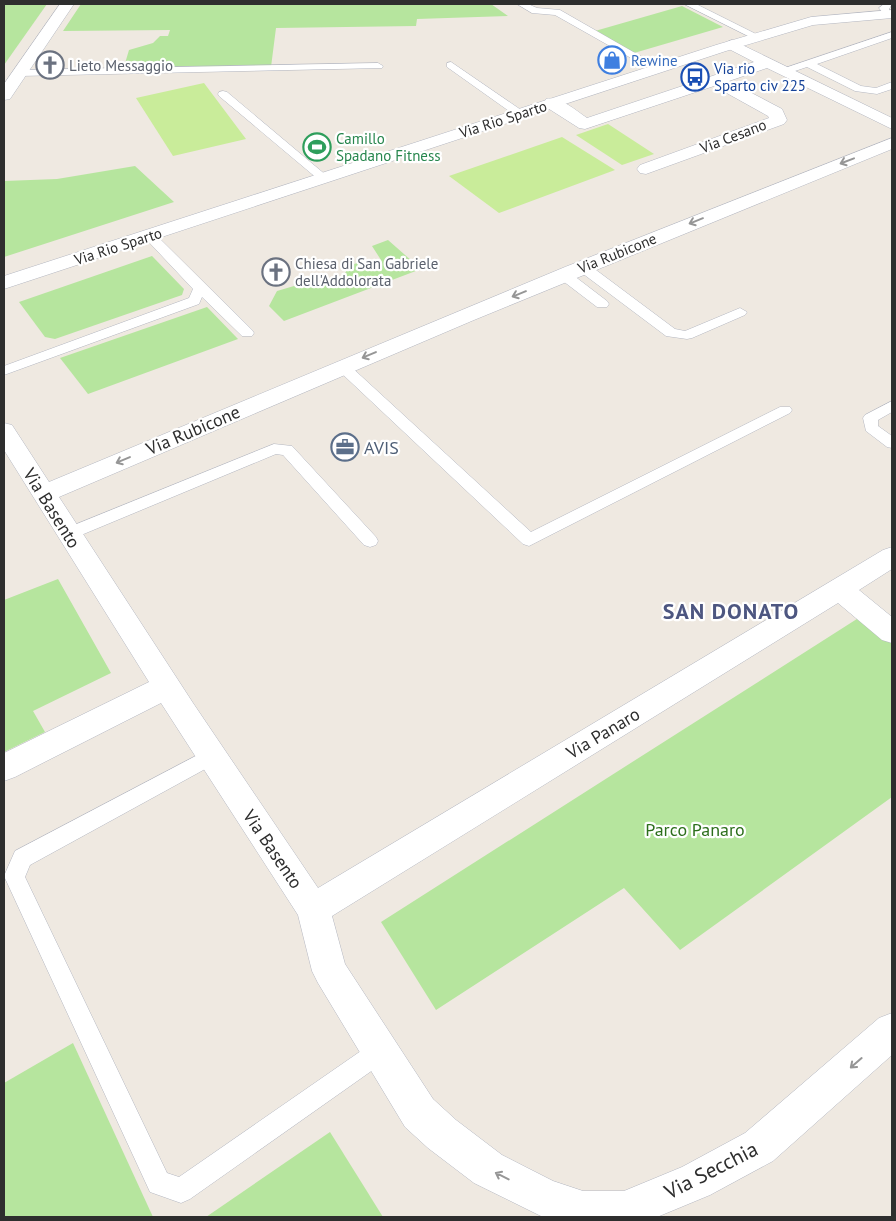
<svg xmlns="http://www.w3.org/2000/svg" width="896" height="1221" viewBox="0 0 896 1221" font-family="'PT Sans',sans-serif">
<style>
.green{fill:#b6e59e}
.pitch{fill:#c9ec9a}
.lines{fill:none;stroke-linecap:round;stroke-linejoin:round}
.service-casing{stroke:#b4b7c1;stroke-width:1}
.minor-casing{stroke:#b4b7c1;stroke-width:1}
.tertiary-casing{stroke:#b4b7c1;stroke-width:1}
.service{fill:#fff;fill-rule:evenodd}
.minor{fill:#fff;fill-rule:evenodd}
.tertiary{fill:#fff;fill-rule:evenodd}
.oneway{stroke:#969696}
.labels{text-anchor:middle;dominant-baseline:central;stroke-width:4.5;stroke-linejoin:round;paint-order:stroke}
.far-shop-label{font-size:15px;fill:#366cbe;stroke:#fff;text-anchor:start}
.far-worship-label{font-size:15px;fill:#5b616d;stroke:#fff;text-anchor:start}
.far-transit-label{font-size:15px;fill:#164399;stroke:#fff;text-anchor:start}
.far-street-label{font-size:15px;fill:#2e2e2e;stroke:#fff}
.far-leisure-label{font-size:15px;fill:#27864d;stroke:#fff;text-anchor:start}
.street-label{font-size:18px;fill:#2e2e2e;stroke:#fff}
.service-label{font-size:18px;fill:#4e5e75;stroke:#fff;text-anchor:start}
.park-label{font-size:18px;fill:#2c6e1b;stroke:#fff}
.near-street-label{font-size:21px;fill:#2e2e2e;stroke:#fff}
.district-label{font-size:22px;font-weight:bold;letter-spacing:1px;fill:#4d5680;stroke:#fff}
</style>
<rect width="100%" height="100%" fill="#efe9e1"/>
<!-- green -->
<g class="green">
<path d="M4 4H47L4 65Z"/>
<path d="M81 4H491L508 16 417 19 416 26 276 28 271 67 123 70 129 50 153 43 160 36H168L170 30 63 31Z"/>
<path d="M682 6 723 27 634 53 595 31Z"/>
<path d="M135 166 174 202 4 257V181L57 179Z"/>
<path d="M388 240 421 269 284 321 269 306 277 291 294 286 316 287 343 277 349 266 357 263 362 267 381 260 372 246Z"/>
<path d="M152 256 184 289 182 295 55 339 45 337 19 302Z"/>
<path d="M207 307 238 339 88 394 60 358Z"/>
<path d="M58 579 111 673 33 711 45 732 4 752V600Z"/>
<path d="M860 617 892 644V797L680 950 624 888 436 1010 381 922Z"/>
<path d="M73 1043 153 1217H4V1083Z"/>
<path d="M330 1132 383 1217H206Z"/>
</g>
<!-- pitch -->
<g class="pitch">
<path d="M204 83 246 139 173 156 136 98Z"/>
<path d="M608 124 654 154 622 165 576 135Z"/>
<path d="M562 137 615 170 499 213 449 176Z"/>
</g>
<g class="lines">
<!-- service casing -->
<g class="service-casing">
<g id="service">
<path d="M517 4H528L537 8 560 10 663 69 658 72 654 71 555 15 532 13Z"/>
<path d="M684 4H696L762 37 760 39H754Z"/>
<path d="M884 4H892L889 9 892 17H886L879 8Z"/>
<path d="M892 32V38L817 64 861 86 876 88 892 82V89L877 94 855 91 807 67 786 74 781 71 782 69Z"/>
<path d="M451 62 524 112 525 114 524 116H516L447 67V63Z"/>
<path d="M378 63 383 66 382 68 19 76 14 73 19 70Z"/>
<path d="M223 91 227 92 327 176 329 178 327 180H319L219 96 218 94 219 92Z"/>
<path d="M149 231 153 232 252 330 254 333 252 336H242L202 297 199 304 4 375V366L189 298 193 289 145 238 143 235Z"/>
<path d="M583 263 588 264 675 329 685 331 740 308 747 312 745 315 692 338 687 339 666 336 578 270 577 267Z"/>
<path d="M564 271 569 272 607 301 609 304 607 307H597L559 278 558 275 559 272Z"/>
<path d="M343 363 348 364 531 532 780 407H790L792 410 790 413 529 546 523 544 338 370 336 367 338 364Z"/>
<path d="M892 401V412L878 420V426L892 436V448L887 447 866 431 863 418 865 415Z"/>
<path d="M274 444 292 446 376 537 378 541 376 545 370 547 364 545 283 455 276 454 74 538 68 540 62 538 60 534 62 530Z"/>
<path d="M211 748 218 750 221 756 218 762 30 865 25 877 167 1173 179 1177 371 1044 379 1040 387 1044 391 1052 387 1060 190 1199 181 1203 150 1192 4 876 15 851Z"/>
</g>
</g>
<!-- minor casing -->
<g class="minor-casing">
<g id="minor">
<path d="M732 40 892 118V129L767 68 729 81 782 109 787 120 784 124 646 174 640 173 637 169 640 165 769 118 768 116 714 86 585 129 579 128 546 107 544 103 546 99C560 96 575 110 587 118L754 62 727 48 724 45 727 42Z"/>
<path d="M892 138V149L474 320 59 497 193 703 318 888 883 550 892 547V569L859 590 892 617V643L882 640 838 603 332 916 345 964 433 1099 456 1120 502 1155 553 1181 583 1191H624L682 1167 745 1133 879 1018 892 1013V1055L773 1161 710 1195 657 1217H543L474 1183 428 1148 405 1127 318 983 312 971 298 915 161 703 15 777 4 781V753L149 682 4 450V423L12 425 49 482 565 267Z"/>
</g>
</g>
<!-- tertiary casing -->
<g class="tertiary-casing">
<g id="tertiary">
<path d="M60 4H74L10 99 4 100V84Z"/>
<path d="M892 10V18L813 25 726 51 4 289V276L716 45 811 17Z"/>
</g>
</g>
<!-- service -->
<use href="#service" class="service"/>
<!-- minor -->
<use href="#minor" class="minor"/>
<!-- tertiary -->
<use href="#tertiary" class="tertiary"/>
</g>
<!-- one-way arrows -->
<defs><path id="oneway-shaft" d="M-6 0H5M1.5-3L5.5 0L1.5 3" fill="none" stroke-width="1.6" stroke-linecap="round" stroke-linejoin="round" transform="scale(1.25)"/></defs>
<g class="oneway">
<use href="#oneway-shaft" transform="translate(847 161) rotate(159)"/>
<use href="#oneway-shaft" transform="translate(696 221) rotate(158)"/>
<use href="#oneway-shaft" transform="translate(519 294) rotate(158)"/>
<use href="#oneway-shaft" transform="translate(369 355) rotate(157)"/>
<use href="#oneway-shaft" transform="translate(123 460) rotate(157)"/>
<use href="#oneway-shaft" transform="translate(856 1063) rotate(139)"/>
<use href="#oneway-shaft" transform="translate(502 1176) rotate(-153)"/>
</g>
<!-- icons -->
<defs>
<g id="shop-ring" transform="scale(1.4375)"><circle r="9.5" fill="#fff" stroke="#3f7fe0" stroke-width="1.5"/><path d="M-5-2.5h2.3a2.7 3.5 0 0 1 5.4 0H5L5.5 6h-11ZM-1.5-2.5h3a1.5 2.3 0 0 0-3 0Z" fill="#3f7fe0"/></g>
<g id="church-ring" transform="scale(1.4375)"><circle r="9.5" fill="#fff" stroke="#6b7280" stroke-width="1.5"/><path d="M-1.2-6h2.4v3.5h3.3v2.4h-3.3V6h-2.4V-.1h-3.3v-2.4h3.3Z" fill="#6b7280"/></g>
<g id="bus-ring" transform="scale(1.4375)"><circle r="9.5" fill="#fff" stroke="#1a4fb4" stroke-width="1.5"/><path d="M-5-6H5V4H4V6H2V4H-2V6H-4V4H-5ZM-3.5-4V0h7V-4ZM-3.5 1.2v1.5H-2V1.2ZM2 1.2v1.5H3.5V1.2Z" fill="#1a4fb4"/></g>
<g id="stadium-ring" transform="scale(1.4375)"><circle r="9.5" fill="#fff" stroke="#2e9e5b" stroke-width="1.5"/><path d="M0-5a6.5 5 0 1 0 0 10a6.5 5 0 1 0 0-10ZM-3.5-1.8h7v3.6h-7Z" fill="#2e9e5b"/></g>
<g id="office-ring" transform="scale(1.4375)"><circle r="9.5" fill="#fff" stroke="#5c6f8a" stroke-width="1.5"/><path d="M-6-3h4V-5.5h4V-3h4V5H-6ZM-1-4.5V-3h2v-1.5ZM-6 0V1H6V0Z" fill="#5c6f8a"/></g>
</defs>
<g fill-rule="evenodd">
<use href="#shop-ring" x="612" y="60"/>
<use href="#church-ring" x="50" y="65"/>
<use href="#bus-ring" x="695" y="77"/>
<use href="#stadium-ring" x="317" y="147"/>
<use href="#church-ring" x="276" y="272"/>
<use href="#office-ring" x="345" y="447"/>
</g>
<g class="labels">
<!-- far-shop labels -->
<g class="far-shop-label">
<text x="631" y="60">Rewine</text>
</g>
<!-- far-worship labels -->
<g class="far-worship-label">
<text x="69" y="65">Lieto Messaggio</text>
<text x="295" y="263">Chiesa di San Gabriele<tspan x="295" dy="17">dell'Addolorata</tspan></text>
</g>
<!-- far-transit labels -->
<g class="far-transit-label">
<text x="714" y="68">Via rio<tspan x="714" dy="17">Sparto civ 225</tspan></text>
</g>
<!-- far-street labels -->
<g class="far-street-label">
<text transform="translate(503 119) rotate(-18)">Via Rio Sparto</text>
<text transform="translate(733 136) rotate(-21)">Via Cesano</text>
<text transform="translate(118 246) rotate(-18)">Via Rio Sparto</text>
<text transform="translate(617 253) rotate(-22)">Via Rubicone</text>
</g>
<!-- far-leisure labels -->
<g class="far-leisure-label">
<text x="336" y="138">Camillo<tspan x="336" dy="17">Spadano Fitness</tspan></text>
</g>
<!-- street labels -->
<g class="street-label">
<text transform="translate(193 430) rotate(-23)">Via Rubicone</text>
<text transform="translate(52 508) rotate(58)">Via Basento</text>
<text transform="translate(603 733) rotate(-31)">Via Panaro</text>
<text transform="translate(273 849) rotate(56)">Via Basento</text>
</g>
<!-- service labels -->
<g class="service-label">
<text x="364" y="447">AVIS</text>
</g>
<!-- park labels -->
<g class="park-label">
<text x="695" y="829">Parco Panaro</text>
</g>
<!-- near-street labels -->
<g class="near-street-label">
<text transform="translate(711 1170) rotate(-27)">Via Secchia</text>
</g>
<!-- district labels -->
<g class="district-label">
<text x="731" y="611">SAN DONATO</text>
</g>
</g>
<!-- border -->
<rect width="896" height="1221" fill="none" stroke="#2e2e2e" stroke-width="10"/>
</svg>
